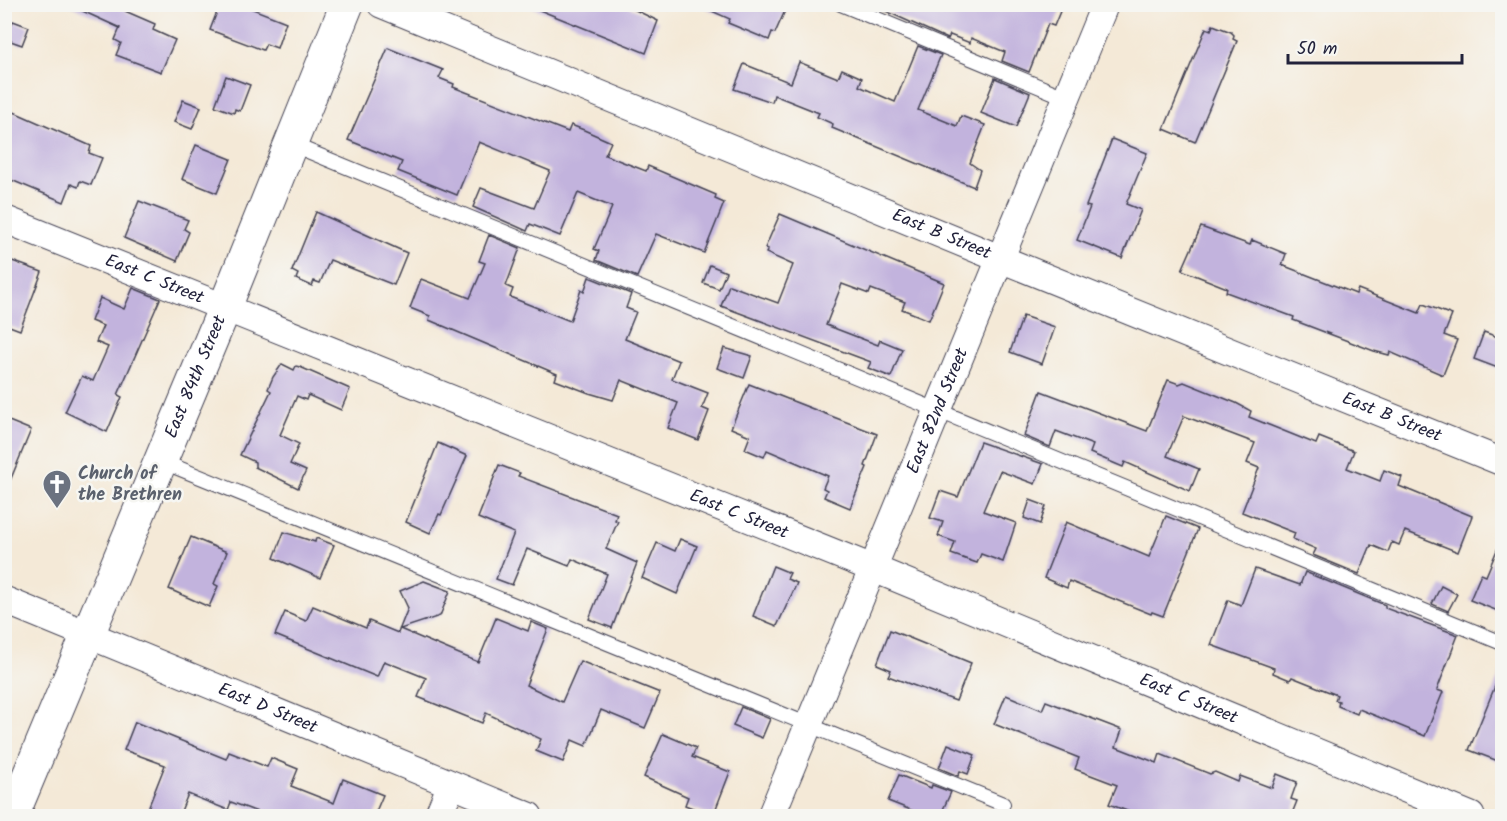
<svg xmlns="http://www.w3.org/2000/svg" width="1507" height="821" viewBox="0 0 1507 821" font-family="Kalam,sans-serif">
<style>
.building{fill:#c2b3dd}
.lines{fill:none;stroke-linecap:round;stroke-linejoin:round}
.service-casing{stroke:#424052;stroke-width:16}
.minor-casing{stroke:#424052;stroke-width:29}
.tertiary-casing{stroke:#424052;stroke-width:35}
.service{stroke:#fff;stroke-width:14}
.minor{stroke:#fff;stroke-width:27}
.tertiary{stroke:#fff;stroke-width:33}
.labels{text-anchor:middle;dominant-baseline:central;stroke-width:5;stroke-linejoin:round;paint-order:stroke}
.street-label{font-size:18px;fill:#22223b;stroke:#f6f6f2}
.worship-label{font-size:18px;font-weight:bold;fill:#5b616d;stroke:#f6f6f2;text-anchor:start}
</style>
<rect width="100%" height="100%" fill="#f6f6f2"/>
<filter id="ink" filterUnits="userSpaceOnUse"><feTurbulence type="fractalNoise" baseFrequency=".0167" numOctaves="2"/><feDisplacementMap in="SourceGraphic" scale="12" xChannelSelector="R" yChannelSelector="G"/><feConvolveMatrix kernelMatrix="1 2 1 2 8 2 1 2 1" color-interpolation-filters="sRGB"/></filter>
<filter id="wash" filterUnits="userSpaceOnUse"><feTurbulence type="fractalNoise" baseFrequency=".008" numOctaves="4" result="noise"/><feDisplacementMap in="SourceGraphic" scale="24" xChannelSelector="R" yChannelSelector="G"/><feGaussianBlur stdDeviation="1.35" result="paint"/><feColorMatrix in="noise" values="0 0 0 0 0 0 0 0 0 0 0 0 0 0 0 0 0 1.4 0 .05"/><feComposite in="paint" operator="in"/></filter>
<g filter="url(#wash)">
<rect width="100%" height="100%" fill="#f4e9d7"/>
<g id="blocks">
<!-- building -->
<g class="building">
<path d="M67 4H127L125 11 155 24 153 30 175 40 161 72 116 55 121 43 115 40 120 28Z"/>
<path d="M220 4H240L286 22 277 48 266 44 263 50 210 30Z"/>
<path d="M623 4 658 21 646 53 527 5Z"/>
<path d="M696 4H788L775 33 772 32 769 40 728 23 730 19Z"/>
<path d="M870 4H1063L1054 26 1048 24 1029 72 1002 61 1005 52 971 38 970 43 950 35 948 39Z"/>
<path d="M13 21 29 27 22 45 5 39Z"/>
<path d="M1213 25 1231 32 1234 35 1233 39 1237 41 1195 142 1164 129 1206 28 1211 30Z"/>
<path d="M918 46 941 55 918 110 957 126 961 116 985 125 970 163 980 170 974 187 832 128 833 124 817 117 819 113 774 95 772 102 734 89 744 64 791 83 799 62 838 78 842 69 862 78 859 86 895 102Z"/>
<path d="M388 48 443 70 439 78 454 84 453 87 568 132 571 125 584 130 611 142 605 155 646 171 648 166 716 195 715 199 724 203 704 253 656 234 637 277 596 260 599 251 594 249 612 207 578 193 560 236 530 224 527 231 473 207 481 188 534 208 550 171 479 142 457 195 398 171 402 162 348 140Z"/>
<path d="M226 76 250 85 240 111 235 109 234 113 215 106Z"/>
<path d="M995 78 1030 93 1016 127 981 113Z"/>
<path d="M183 100 201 107 192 129 174 122Z"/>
<path d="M14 112 91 146 89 153 102 158 91 185 80 181 78 187 71 184 64 202 4 177V134Z"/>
<path d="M1112 139 1147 153 1126 204 1141 210 1122 258 1077 240 1090 207 1086 206Z"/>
<path d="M196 145 231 159 217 193 182 179Z"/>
<path d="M139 201 188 220 184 229 189 232 177 261 124 238Z"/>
<path d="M316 212 407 253 394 285 330 260 320 283 314 281 312 286 296 279 298 274 292 271Z"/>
<path d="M780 214 944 283 929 320 902 309 905 302 871 289 869 294 842 284 826 325 878 345 880 340 902 349 891 377 868 368 871 362 721 306 729 285 778 303 793 265 766 253 768 249 765 248Z"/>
<path d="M1201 227 1250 245 1252 240 1286 254 1282 265 1356 294 1358 289 1419 313 1423 304 1452 315 1444 335 1457 340 1443 375 1390 352 1389 355 1374 351 1293 320 1294 317 1226 292 1227 288 1182 270Z"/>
<path d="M489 235 520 248 506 286 513 289 510 297 570 321 581 290 584 292 589 277 631 294 626 308 636 312 625 339 679 361 672 379 708 393 702 408 709 411 698 440 668 428 678 403 621 380 613 400 589 393 555 380 557 374 429 320 430 316 410 308 421 279 470 298 485 263 479 261Z"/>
<path d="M4 258 42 272 20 330 4 324Z"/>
<path d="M710 265 726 272 719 289 703 283Z"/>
<path d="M133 288 160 299 118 395 122 397 107 432 65 412 82 376 93 381 108 347 96 342 103 326 91 321 100 298 124 309Z"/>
<path d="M1023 316 1055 327 1042 364 1010 352Z"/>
<path d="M1484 332 1503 339V370L1474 359Z"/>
<path d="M724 348 752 356 744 378 717 368Z"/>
<path d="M282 364 294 370 296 366 300 367 350 389 341 410 308 395 306 400 297 396 280 435 299 444 290 464 306 471 298 488 255 467V462L240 455 271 391 268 389 273 377Z"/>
<path d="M1168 380 1179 384 1184 382 1236 403 1251 411 1249 417 1316 444 1319 437 1354 451 1347 468 1380 481 1384 470 1402 477 1399 486 1472 516 1458 552 1405 531 1399 545 1392 542 1388 552 1371 545 1359 574 1313 555 1316 549 1293 539 1295 533 1242 512 1259 468 1247 463 1255 443 1184 416 1167 456 1199 469 1190 491 1125 462 1123 467 1090 453 1093 445 1056 431 1050 447 1024 436 1041 391 1147 431Z"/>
<path d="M749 384 877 434 865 466 867 467 850 508 824 497 827 490 823 488 828 476 767 450 764 457 745 449 750 436 731 428Z"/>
<path d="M4 419 31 430 5 493H4Z"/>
<path d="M980 442 1043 464 1035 484 1000 471 983 511 1016 523 1003 562 981 554 977 563 951 554 955 542 938 536 943 522 930 518 940 491 958 497Z"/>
<path d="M438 443 467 456 441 515 439 514 430 533 406 522Z"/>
<path d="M499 465 520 473 518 476 617 514 615 520 618 521 606 549 637 563 612 628 589 619 607 574 572 559 569 566 527 549 512 585 496 579 514 533 478 518Z"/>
<path d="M1030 500 1046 506 1040 524 1024 518Z"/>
<path d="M1166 516 1198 529 1163 616 1152 612 1151 614 1069 581 1067 588 1044 578 1066 522 1149 557Z"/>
<path d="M284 532 315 542 316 538 334 545 320 578 274 558Z"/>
<path d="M191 537 227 552 214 584 218 586 209 607 169 589Z"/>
<path d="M1502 538 1503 539V613L1470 600 1481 574 1486 576Z"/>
<path d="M680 539 697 546 677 594 642 578 657 543 675 551Z"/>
<path d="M773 566 790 573 787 579 797 583 777 626 753 616Z"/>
<path d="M1255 569 1300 585 1305 572 1385 605V608L1458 635 1437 690 1443 692 1425 736 1359 709 1357 714 1338 706 1339 701 1335 700 1337 695 1292 677 1290 680 1273 673 1274 668 1211 645 1228 600 1241 605Z"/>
<path d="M424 581 450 591 440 616 400 629 478 662 496 618 528 631 531 622 548 629 526 685 562 702 580 661 660 693 645 728 601 710 586 746 572 740 563 762 536 751 541 739 486 713 482 723 418 697 426 678 384 661 377 677 275 635 285 612 306 621 313 606 366 628 369 621 398 633 408 608 400 591Z"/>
<path d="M1441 586 1457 594 1448 611 1432 604Z"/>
<path d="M890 630 971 663 956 701 888 676 891 670 877 664Z"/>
<path d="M1502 669 1503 761H1498L1469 750Z"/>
<path d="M1006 695 1042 710 1046 701 1122 730 1116 747 1157 763 1160 754 1210 774 1215 772 1238 782 1240 776 1272 788 1277 774 1297 782 1291 799 1297 801 1291 816H1140L1109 804 1117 785 1075 769 1079 758 994 724Z"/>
<path d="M741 707 770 719 762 738 733 726Z"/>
<path d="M135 722 226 759 229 752 267 767 271 758 298 769 291 786 334 803 343 779 383 795 374 816H268L231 802 228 810 188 794 179 816H145L165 765 124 750Z"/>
<path d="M663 734 696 748 692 757 730 772 713 816 685 805 688 797 644 777Z"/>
<path d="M948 744 975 755 968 774 960 771 958 776 939 768Z"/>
<path d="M899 775 931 788 932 785 951 792 940 816H926L888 801Z"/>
</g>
</g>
</g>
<g filter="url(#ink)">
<use href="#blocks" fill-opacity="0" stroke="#424052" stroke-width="1.5"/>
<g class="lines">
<!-- service casing -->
<g class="service-casing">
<g id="service">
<path d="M841 4 1067 98"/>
<path d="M291 144 1502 643"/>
<path d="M161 461 1003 804"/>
</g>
</g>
<!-- minor casing -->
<g class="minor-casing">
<g id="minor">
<path id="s1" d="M381 4 1001 259 1502 462"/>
<path id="s2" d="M4 219 872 568 1471 816"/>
<path id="s3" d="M4 600 529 816"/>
<path d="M438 816 451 785"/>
<path id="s4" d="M771 816 1105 4"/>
</g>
</g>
<!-- tertiary casing -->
<g class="tertiary-casing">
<g id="tertiary">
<path id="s5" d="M12 816 225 307 347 4"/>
</g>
</g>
<!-- service -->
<use href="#service" class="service"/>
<!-- minor -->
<use href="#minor" class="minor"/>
<!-- tertiary -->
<use href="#tertiary" class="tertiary"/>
</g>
</g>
<!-- icons -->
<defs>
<g id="church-pin" transform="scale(1.5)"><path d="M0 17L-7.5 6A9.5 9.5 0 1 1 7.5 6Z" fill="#6b7280" stroke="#f6f6f2"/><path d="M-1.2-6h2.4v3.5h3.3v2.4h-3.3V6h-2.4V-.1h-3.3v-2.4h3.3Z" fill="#fff"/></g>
</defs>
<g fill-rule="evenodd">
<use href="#church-pin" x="57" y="484"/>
</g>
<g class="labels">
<!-- street labels -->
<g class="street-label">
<text stroke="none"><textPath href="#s1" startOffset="606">East B Street</textPath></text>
<text stroke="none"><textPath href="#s2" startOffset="162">East C Street</textPath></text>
<text stroke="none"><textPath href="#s5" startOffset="476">East 84th Street</textPath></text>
<text stroke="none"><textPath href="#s4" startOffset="438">East 82nd Street</textPath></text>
<text stroke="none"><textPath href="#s1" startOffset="1092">East B Street</textPath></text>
<text stroke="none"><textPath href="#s2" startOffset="792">East C Street</textPath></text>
<text stroke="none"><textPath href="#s2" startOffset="1278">East C Street</textPath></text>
<text stroke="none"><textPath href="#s3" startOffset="285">East D Street</textPath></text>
</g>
<!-- worship labels -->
<g class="worship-label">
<text x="78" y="474">Church of<tspan x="78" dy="21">the Brethren</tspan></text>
</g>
</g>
<!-- margin -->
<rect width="1507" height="821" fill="none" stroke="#f6f6f2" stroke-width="24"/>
<!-- scale -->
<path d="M1288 54v9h174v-9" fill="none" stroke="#22223b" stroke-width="3"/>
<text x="1297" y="54" font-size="18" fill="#22223b" stroke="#f6f6f2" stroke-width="4.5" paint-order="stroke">50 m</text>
</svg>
